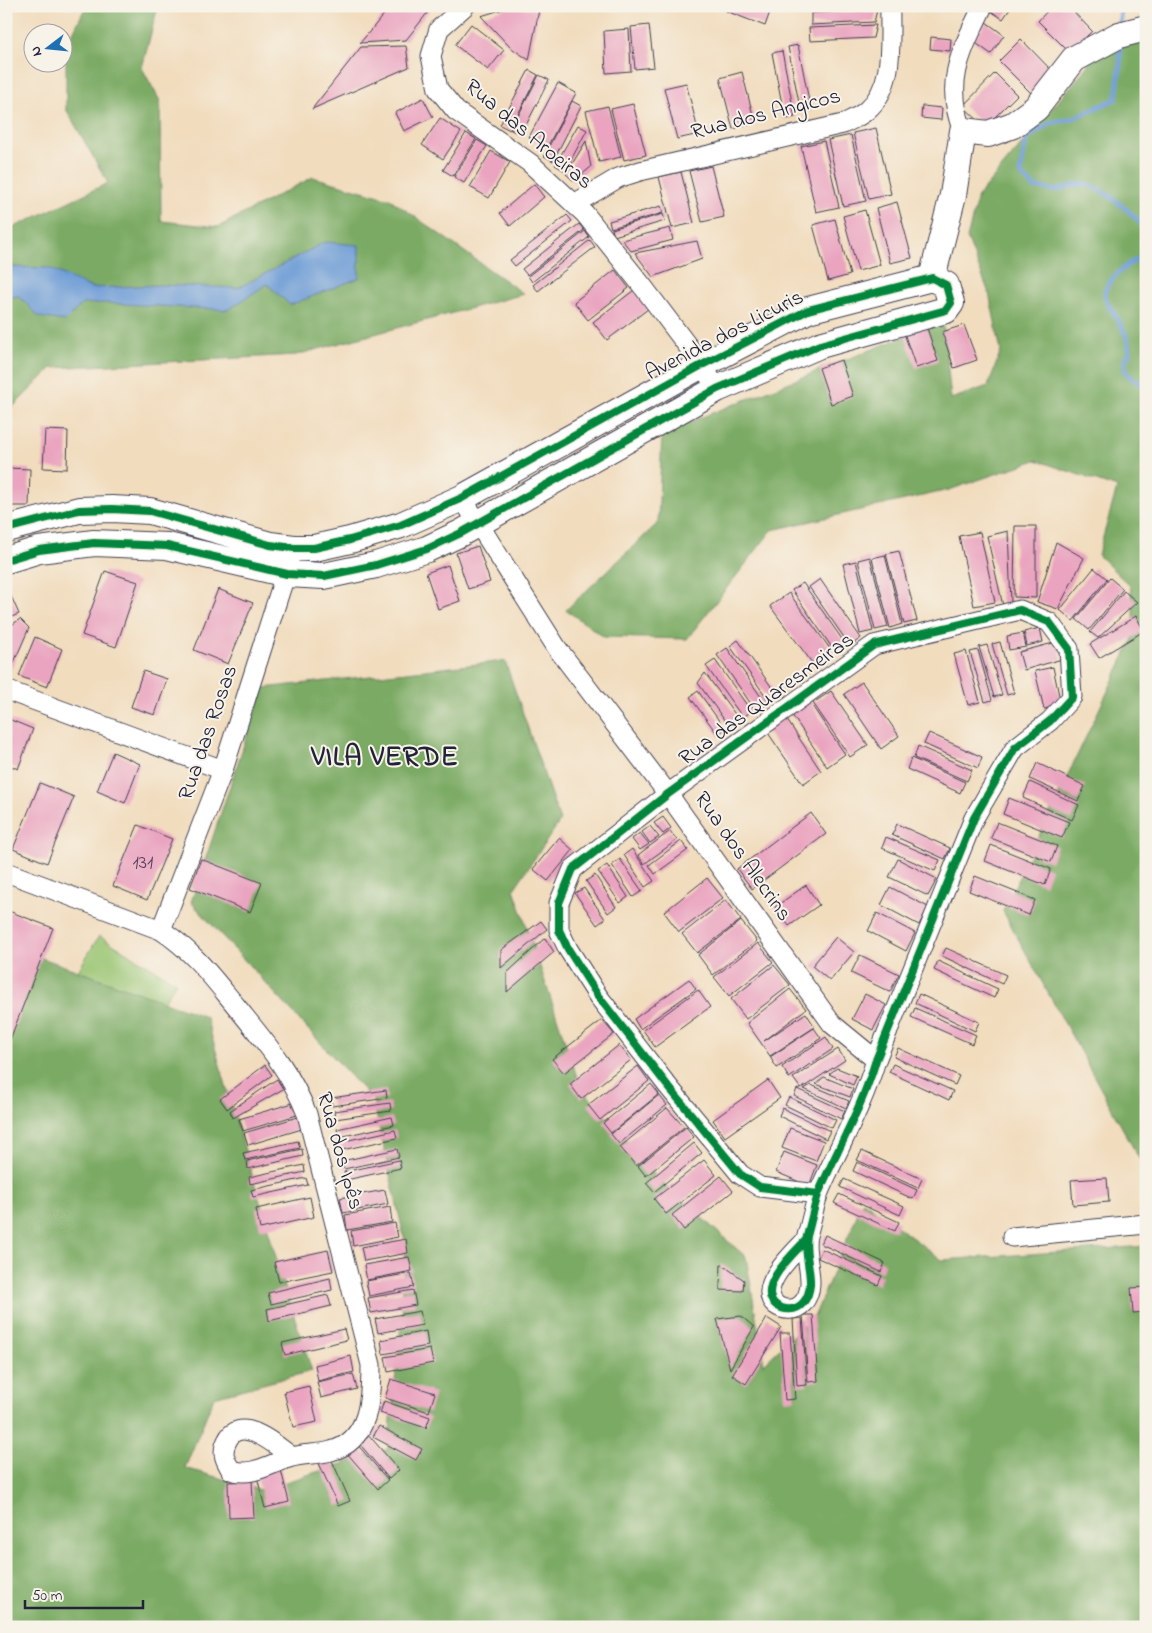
<svg xmlns="http://www.w3.org/2000/svg" width="1152" height="1633" viewBox="0 0 1152 1633" font-family="'Indie Flower',sans-serif">
<style>
.green{fill:#99c572;stroke:#5e7456}
.forest{fill:#7aaa64;stroke:#4e6650}
.water{fill:#6d9cd6;stroke:#485f88}
.lines{fill:none;stroke-linecap:round;stroke-linejoin:round}
.stream{stroke:#6d9cd6;stroke-width:5}
.building{fill:#eaa4c0}
.street-casing{stroke:#413e4e;stroke-width:21}
.secondary-casing{stroke:#413e4e;stroke-width:28}
.street{stroke:#fff;stroke-width:19}
.secondary{stroke:#fff;stroke-width:26}
.cycleway-casing{stroke:#f7f3e8;stroke-width:11}
.cycleway{stroke:#00873e;stroke-width:8}
.labels{text-anchor:middle;dominant-baseline:central;stroke-width:4;stroke-linejoin:round;paint-order:stroke}
.number-label{font-size:20px;fill:#54425c}
.street-label{font-size:22px;fill:#22223b;stroke:#f7f3e8}
.district-label{font-size:28px;font-weight:bold;letter-spacing:1px;fill:#22223b;stroke:#f7f3e8}
</style>
<rect width="100%" height="100%" fill="#f7f3e8"/>
<filter id="ink" filterUnits="userSpaceOnUse"><feTurbulence type="fractalNoise" baseFrequency=".02" numOctaves="2"/><feDisplacementMap in="SourceGraphic" scale="10" xChannelSelector="R" yChannelSelector="G"/><feConvolveMatrix kernelMatrix="1 2 1 2 8 2 1 2 1" color-interpolation-filters="sRGB"/></filter>
<filter id="wash" filterUnits="userSpaceOnUse"><feTurbulence type="fractalNoise" baseFrequency=".0096" numOctaves="4" result="noise"/><feDisplacementMap in="SourceGraphic" scale="20" xChannelSelector="R" yChannelSelector="G"/><feGaussianBlur stdDeviation="1.12" result="paint"/><feColorMatrix in="noise" values="0 0 0 0 0 0 0 0 0 0 0 0 0 0 0 0 0 1.4 0 .05"/><feComposite in="paint" operator="in"/></filter>
<g filter="url(#wash)">
<rect width="100%" height="100%" fill="#f1dcbd"/>
<!-- green -->
<path class="green" d="M99 936 176 982 106 1097 30 1051Z"/>
<!-- forest -->
<g class="forest">
<path d="M86 6H158L142 68 160 101 161 221 218 227 313 177 390 199 524 294 296 355 52 368 6 414V231L108 183 66 109V47Z"/>
<path d="M1112 31 1146 42V1171L1003 911 1136 632 1130 586 1098 555 1117 488 1036 460 949 490 772 530 687 639 604 637 566 610 658 523 662 433 943 321 951 399 988 386 1001 351 989 293 967 238 978 196 1078 78Z"/>
<path d="M505 661 560 821 514 889 580 1086 658 1179 746 1257 764 1364 815 1315 863 1201 942 1260 1146 1246V1627H6V945L206 1017 286 1291 312 1371 214 1397 185 1468 261 1490 388 1449 402 1314 405 1241 373 1100 191 902 263 688Z"/>
</g>
<!-- water -->
<path class="water" d="M325 242 359 245V278L290 305 267 284 228 310 107 303 82 304 65 321 39 317 19 296 6 298V267L49 268 92 288 161 285 238 288Z"/>
<g class="lines">
<!-- stream -->
<g class="stream">
<path d="M1119 28 1121 6"/>
<path d="M1120 49V67L1116 99 1071 119 1050 123 1026 139 1020 174 1035 188C1042 187 1048 190 1054 190 1063 190 1072 184 1081 184 1099 183 1136 216 1146 230"/>
<path d="M1146 231 1145 244 1141 258C1131 261 1123 268 1116 275 1097 294 1105 300 1117 318 1123 328 1131 345 1129 357H1125V371C1131 380 1141 381 1146 390"/>
</g>
</g>
<g id="blocks">
<!-- building -->
<g class="building">
<path d="M391 6 432 7 406 40 360 43Z"/>
<path d="M728 6H772L765 26 726 11Z"/>
<path d="M988 6H1005L1010 9 1003 19 986 8Z"/>
<path d="M1052 6H1068L1092 31 1070 53 1038 21Z"/>
<path d="M510 7 539 10 529 60 510 47 481 16Z"/>
<path d="M877 10 874 22 811 25V13Z"/>
<path d="M986 22 1004 35 991 54 973 41Z"/>
<path d="M471 24 504 50 488 70 455 45Z"/>
<path d="M649 25 654 67 635 69 631 27Z"/>
<path d="M876 25 873 38 810 41 809 28Z"/>
<path d="M629 29 631 71 606 73 604 31Z"/>
<path d="M931 37 951 39 950 51 930 49Z"/>
<path d="M1021 39 1053 72 1031 93 999 61Z"/>
<path d="M798 45 811 111 801 113 788 47Z"/>
<path d="M406 46 409 67 312 109 361 47Z"/>
<path d="M782 51 795 117 785 119 772 53Z"/>
<path d="M529 70 538 75 510 130 500 125Z"/>
<path d="M742 72 755 123 733 129 720 78Z"/>
<path d="M995 73 1017 95 985 127 963 106Z"/>
<path d="M539 75 549 80 521 135 511 130Z"/>
<path d="M558 83 576 93 547 147 529 137Z"/>
<path d="M686 83 699 134 677 139 664 88Z"/>
<path d="M423 98 433 117 404 131 395 113Z"/>
<path d="M572 101 581 106 553 161 544 156Z"/>
<path d="M633 104 646 155 624 160 611 109Z"/>
<path d="M608 106 621 157 599 162 586 111Z"/>
<path d="M922 106 942 108 941 120 921 118Z"/>
<path d="M440 118 461 132 443 159 422 145Z"/>
<path d="M578 125 587 130 565 171 555 165Z"/>
<path d="M876 128 891 194 869 199 853 133Z"/>
<path d="M466 133 476 139 453 176 443 170Z"/>
<path d="M851 135 866 201 843 206 828 140Z"/>
<path d="M477 140 487 146 464 183 454 177Z"/>
<path d="M586 141 591 167 574 181 566 174Z"/>
<path d="M824 141 839 207 816 212 801 146Z"/>
<path d="M491 151 510 162 489 198 470 187Z"/>
<path d="M711 166 724 217 702 222 689 171Z"/>
<path d="M681 172 694 223 672 228 659 177Z"/>
<path d="M534 184 544 197 510 226 500 213Z"/>
<path d="M897 202 912 258 890 263 876 208Z"/>
<path d="M661 206 663 213 611 228 609 221Z"/>
<path d="M865 210 880 265 858 271 843 216Z"/>
<path d="M663 214 665 221 614 236 612 229Z"/>
<path d="M567 215 572 221 515 266 510 260Z"/>
<path d="M835 219 850 275 828 281 813 225Z"/>
<path d="M579 224 584 230 527 275 522 269Z"/>
<path d="M670 228 673 240 631 251 622 240Z"/>
<path d="M585 231 589 237 532 282 528 276Z"/>
<path d="M590 240 595 247 538 291 533 285Z"/>
<path d="M697 241 702 259 653 277 635 253Z"/>
<path d="M615 270 629 288 588 320 574 302Z"/>
<path d="M634 290 648 309 607 340 593 322Z"/>
<path d="M926 325 938 361 916 368 904 333Z"/>
<path d="M964 325 977 360 954 368 942 332Z"/>
<path d="M841 360 853 396 831 404 819 368Z"/>
<path d="M45 430 68 431 67 469 43 468Z"/>
<path d="M7 468 30 469 29 506H6Z"/>
<path d="M1015 526H1036V598L1014 597Z"/>
<path d="M1008 531 1011 603 1003 606 987 536Z"/>
<path d="M980 532 995 602 974 606 959 536Z"/>
<path d="M1056 542 1084 558 1058 609 1037 602Z"/>
<path d="M478 546 490 582 468 589 456 553Z"/>
<path d="M899 551 917 621 904 624 886 554Z"/>
<path d="M885 555 902 624 890 628 872 558Z"/>
<path d="M870 557 888 627 875 630 858 560Z"/>
<path d="M856 561 873 631 860 634 843 564Z"/>
<path d="M448 565 460 601 438 609 426 573Z"/>
<path d="M1094 568 1107 579 1073 621 1060 610Z"/>
<path d="M105 571 138 582 116 647 82 635Z"/>
<path d="M1110 578 1123 589 1089 630 1076 619Z"/>
<path d="M820 579 861 638 850 646 809 587Z"/>
<path d="M803 583 844 642 833 649 792 590Z"/>
<path d="M6 585 19 614 6 619Z"/>
<path d="M218 589 253 603 228 664 194 650Z"/>
<path d="M1124 591 1137 602 1098 638 1090 632Z"/>
<path d="M789 593 831 650 813 664 770 606Z"/>
<path d="M1136 616 1144 631 1099 658 1090 644Z"/>
<path d="M20 619 29 628 8 676 6 675V629Z"/>
<path d="M1040 628 1043 642 1027 646 1024 632Z"/>
<path d="M1023 633 1026 647 1009 650 1007 636Z"/>
<path d="M35 637 62 649 47 687 19 676Z"/>
<path d="M738 640 778 696 770 702 730 646Z"/>
<path d="M1000 642 1014 693 1007 695 992 644Z"/>
<path d="M1057 642 1062 659 1024 670 1019 652Z"/>
<path d="M987 645 1002 695 994 697 979 647Z"/>
<path d="M727 648 766 704 756 711 717 655Z"/>
<path d="M978 650 992 700 985 702 970 652Z"/>
<path d="M966 651 980 702 968 705 954 654Z"/>
<path d="M715 660 751 711 743 718 706 666Z"/>
<path d="M1053 667 1061 705 1044 709 1035 671Z"/>
<path d="M143 671 167 679 155 715 131 707Z"/>
<path d="M705 673 740 721 730 728 698 683Z"/>
<path d="M862 682 899 736 881 749 844 694Z"/>
<path d="M698 691 725 729 718 735 690 697Z"/>
<path d="M831 691 868 745 850 757 813 703Z"/>
<path d="M808 700 845 754 827 767 790 712Z"/>
<path d="M785 717 821 771 803 784 766 730Z"/>
<path d="M6 718 33 729 18 769 6 764Z"/>
<path d="M929 733 982 757 978 768 924 744Z"/>
<path d="M918 746 972 770 967 781 914 758Z"/>
<path d="M113 752 140 764 125 803 97 791Z"/>
<path d="M911 758 965 782 960 793 907 769Z"/>
<path d="M1037 763 1085 786 1078 801 1030 779Z"/>
<path d="M1030 782 1079 805 1072 820 1023 798Z"/>
<path d="M40 783 74 797 47 863 13 849Z"/>
<path d="M1009 798 1069 822 1062 838 1003 814Z"/>
<path d="M811 813 826 834 752 889 737 869Z"/>
<path d="M663 817 671 828 663 834 654 823Z"/>
<path d="M997 822 1057 846 1051 862 991 838Z"/>
<path d="M897 824 950 848 945 859 892 835Z"/>
<path d="M138 825 172 839 147 900 113 886Z"/>
<path d="M650 826 659 837 650 843 642 832Z"/>
<path d="M670 831 677 840 644 864 638 855Z"/>
<path d="M640 833 649 844 640 850 632 839Z"/>
<path d="M886 837 940 860 935 871 882 848Z"/>
<path d="M559 838 573 850 548 881 533 869Z"/>
<path d="M681 841 688 850 655 874 649 865Z"/>
<path d="M991 845 1051 869 1045 885 985 861Z"/>
<path d="M632 849 654 881 645 887 624 855Z"/>
<path d="M201 859 262 883 250 912 190 888Z"/>
<path d="M620 859 642 891 633 897 612 865Z"/>
<path d="M898 859 937 879 928 896 889 877Z"/>
<path d="M607 865 628 897 620 903 598 871Z"/>
<path d="M595 875 616 907 608 913 586 881Z"/>
<path d="M975 876 1035 900 1029 915 969 891Z"/>
<path d="M707 878 723 898 679 932 664 912Z"/>
<path d="M806 885 819 905 789 926 775 907Z"/>
<path d="M890 887 928 907 919 925 881 905Z"/>
<path d="M584 888 605 919 597 925 575 893Z"/>
<path d="M726 900 741 920 697 953 682 934Z"/>
<path d="M6 910 53 928 6 1050Z"/>
<path d="M877 913 915 933 906 951 868 931Z"/>
<path d="M541 921 547 929 501 968V950Z"/>
<path d="M741 921 757 941 713 975 698 955Z"/>
<path d="M836 937 854 952 830 981 812 966Z"/>
<path d="M545 938 554 952 507 992V973Z"/>
<path d="M758 943 773 962 729 996 714 977Z"/>
<path d="M946 948 1006 975 1002 984 942 956Z"/>
<path d="M860 955 899 974 890 992 851 973Z"/>
<path d="M938 961 998 989 994 998 934 970Z"/>
<path d="M774 965 790 985 746 1019 731 999Z"/>
<path d="M689 979 696 989 640 1029 634 1019Z"/>
<path d="M790 989 806 1009 764 1041 806 1013 815 1027 770 1056 747 1023Z"/>
<path d="M698 990 710 1007 655 1047 643 1030Z"/>
<path d="M865 994 886 1005 873 1030 852 1019Z"/>
<path d="M919 994 979 1022 975 1031 915 1003Z"/>
<path d="M915 1008 976 1035 972 1044 911 1017Z"/>
<path d="M602 1020 614 1034 564 1073 552 1059Z"/>
<path d="M814 1028 821 1038 777 1068 770 1057Z"/>
<path d="M826 1037 833 1049 789 1078 782 1067Z"/>
<path d="M619 1045 631 1060 581 1099 570 1084Z"/>
<path d="M898 1048 959 1076 955 1085 894 1057Z"/>
<path d="M838 1049 845 1060 801 1089 793 1078Z"/>
<path d="M893 1064 953 1091 949 1100 889 1072Z"/>
<path d="M265 1065 272 1075 227 1109 220 1099Z"/>
<path d="M638 1066 649 1081 600 1120 588 1105Z"/>
<path d="M837 1068 857 1076 853 1085 829 1074Z"/>
<path d="M824 1077 853 1089 850 1097 816 1084Z"/>
<path d="M277 1079 283 1089 233 1118 230 1111Z"/>
<path d="M768 1080 780 1098 725 1137 713 1120Z"/>
<path d="M651 1084 659 1094 611 1133 603 1123Z"/>
<path d="M811 1085 849 1101 846 1108 804 1089Z"/>
<path d="M797 1089 845 1111 841 1119 794 1096Z"/>
<path d="M386 1090 387 1098 332 1106 331 1098Z"/>
<path d="M659 1095 667 1105 619 1144 611 1134Z"/>
<path d="M789 1097 836 1120 832 1128 785 1105Z"/>
<path d="M293 1103 297 1115 243 1131 239 1119Z"/>
<path d="M390 1103 391 1111 335 1119 334 1111Z"/>
<path d="M667 1108 684 1127 636 1166 620 1147Z"/>
<path d="M782 1108 830 1131 826 1139 779 1116Z"/>
<path d="M298 1117 302 1129 248 1145 244 1133Z"/>
<path d="M392 1117 394 1125 339 1137 337 1129Z"/>
<path d="M686 1127 694 1137 646 1176 638 1166Z"/>
<path d="M790 1128 824 1141 816 1161 782 1148Z"/>
<path d="M395 1130 397 1138 342 1150 340 1142Z"/>
<path d="M298 1141 300 1148 245 1160 243 1153Z"/>
<path d="M694 1143 702 1153 654 1192 646 1183Z"/>
<path d="M302 1149 303 1156 248 1169 247 1161Z"/>
<path d="M397 1149 399 1157 344 1169 342 1161Z"/>
<path d="M862 1151 922 1179 918 1188 857 1160Z"/>
<path d="M784 1152 817 1165 809 1186 776 1172Z"/>
<path d="M399 1160 401 1168 346 1180 344 1172Z"/>
<path d="M704 1160 716 1175 666 1214 654 1199Z"/>
<path d="M857 1162 917 1190 913 1199 853 1171Z"/>
<path d="M304 1165 305 1172 250 1184 249 1177Z"/>
<path d="M721 1176 733 1191 684 1230 672 1215Z"/>
<path d="M306 1178 308 1185 253 1197 251 1190Z"/>
<path d="M1107 1178 1109 1202 1073 1205 1071 1180Z"/>
<path d="M844 1179 904 1206 900 1215 840 1187Z"/>
<path d="M385 1190 388 1204 343 1213 340 1198Z"/>
<path d="M839 1194 899 1222 895 1231 834 1203Z"/>
<path d="M310 1197 314 1217 260 1229 256 1209Z"/>
<path d="M390 1207 392 1222 347 1230 345 1215Z"/>
<path d="M395 1223 398 1237 353 1246 351 1231Z"/>
<path d="M825 1235 885 1263 881 1272 821 1244Z"/>
<path d="M406 1239 408 1253 364 1261 361 1247Z"/>
<path d="M822 1249 882 1276 878 1285 818 1258Z"/>
<path d="M328 1250 333 1271 279 1282 274 1262Z"/>
<path d="M409 1257 412 1271 367 1280 364 1265Z"/>
<path d="M721 1264 744 1280 743 1291 720 1290Z"/>
<path d="M411 1273 414 1287 369 1296 366 1281Z"/>
<path d="M330 1278 332 1290 271 1304 268 1293Z"/>
<path d="M1146 1287V1312L1133 1313 1131 1288Z"/>
<path d="M413 1290 416 1305 371 1313 368 1298Z"/>
<path d="M328 1295 331 1306 269 1321 267 1309Z"/>
<path d="M420 1311 423 1325 378 1333 375 1319Z"/>
<path d="M803 1315H813L818 1381 808 1382Z"/>
<path d="M741 1316 754 1327 730 1369 717 1319Z"/>
<path d="M767 1318 781 1327 746 1384 732 1375Z"/>
<path d="M802 1318 807 1385 797 1386 793 1319Z"/>
<path d="M344 1329 347 1340 285 1355 282 1343Z"/>
<path d="M426 1331 428 1346 383 1354 381 1340Z"/>
<path d="M780 1333H790L795 1399 785 1400Z"/>
<path d="M430 1349 433 1363 388 1372 385 1357Z"/>
<path d="M351 1356 354 1372 318 1381 315 1365Z"/>
<path d="M353 1374 357 1389 321 1398 317 1382Z"/>
<path d="M391 1379 435 1393 429 1412 385 1398Z"/>
<path d="M309 1386 317 1422 293 1427 284 1392Z"/>
<path d="M384 1401 430 1417 426 1428 380 1413Z"/>
<path d="M379 1426 422 1449 416 1460 373 1437Z"/>
<path d="M367 1433 399 1470 389 1479 358 1442Z"/>
<path d="M356 1443 388 1480 378 1489 346 1452Z"/>
<path d="M330 1456 350 1501 338 1506 318 1461Z"/>
<path d="M280 1466 289 1502 265 1508 256 1473Z"/>
<path d="M252 1481 254 1517 229 1518 228 1482Z"/>
</g>
</g>
</g>
<g filter="url(#ink)">
<use href="#blocks" fill-opacity="0" stroke="#413e4e" stroke-width="1"/>
<g class="lines">
<!-- street casing -->
<g class="street-casing">
<g id="street">
<path d="M465 6 439 29 431 56 438 89 456 111 530 163 585 214 644 288 702 365 717 389"/>
<path d="M963 131C943 82 962 50 983 6"/>
<path d="M574 204 618 178 640 171 843 124C851 120 861 116 867 110 896 85 889 41 890 6"/>
<path d="M462 498 557 648 668 794 832 1024 876 1060"/>
<path d="M6 690 223 770"/>
<path d="M6 872 161 930C193 951 212 977 236 1006 265 1042 290 1070 307 1114L371 1365C371 1397 370 1441 331 1451 317 1455 302 1453 289 1458 270 1464 251 1477 231 1470 225 1460 221 1453 227 1441 240 1413 277 1446 292 1457"/>
<path d="M161 930 223 770 289 563"/>
<path d="M1012 1237 1146 1224"/>
<path d="M806 1240C794 1253 755 1288 776 1305 784 1311 796 1311 803 1303 819 1284 802 1257 807 1236 811 1222 814 1206 819 1192 838 1148 862 1107 876 1060L974 818 1015 748 1050 721 1072 697 1069 649 1049 622 1020 610 874 645 668 794 573 869 559 903V930L568 949 598 996 667 1085 740 1174 760 1187 818 1194"/>
</g>
</g>
<!-- secondary casing -->
<g class="secondary-casing">
<g id="secondary">
<path d="M932 278 953 195 963 131 988 134 1013 125 1036 108 1074 59 1119 35 1146 28"/>
<path d="M6 529 79 510 112 509 150 511 270 545 294 548H314L350 540 401 525 462 498 702 365 808 310 932 278 946 285 951 303 946 310 820 345 717 389 461 533 427 549 376 565 324 576 287 574 167 546 94 543 39 550 6 560"/>
</g>
</g>
<!-- street -->
<use href="#street" class="street"/>
<!-- secondary -->
<use href="#secondary" class="secondary"/>
<!-- cycleway casing -->
<g class="cycleway-casing">
<g id="cycleway">
<path d="M6 529 79 510 112 509 150 511 270 545 294 548H314L350 540 401 525 462 498 702 365 808 310 932 278 946 285 951 303 946 310 820 345 717 389 461 533 427 549 376 565 324 576 287 574 167 546 94 543 39 550 6 560"/>
<path d="M806 1240C794 1253 755 1288 776 1305 784 1311 796 1311 803 1303 819 1284 802 1257 807 1236 811 1222 814 1206 819 1192 838 1148 862 1107 876 1060L974 818 1015 748 1050 721 1072 697 1069 649 1049 622 1020 610 874 645 668 794 573 869 559 903V930L568 949 598 996 667 1085 740 1174 760 1187 818 1194"/>
</g>
</g>
<!-- cycleway -->
<use href="#cycleway" class="cycleway"/>
</g>
</g>
<g class="labels">
<!-- number labels -->
<g class="number-label">
<text x="143" y="863">131</text>
</g>
<!-- street labels -->
<g class="street-label">
<text transform="translate(766 115) rotate(-14)">Rua dos Angicos</text>
<text transform="translate(528 135) rotate(40)">Rua das Aroeiras</text>
<text transform="translate(725 336) rotate(-27)">Avenida dos Licuris</text>
<text transform="translate(767 700) rotate(-36)">Rua das Quaresmeiras</text>
<text transform="translate(209 733) rotate(-71)">Rua das Rosas</text>
<text transform="translate(742 857) rotate(55)">Rua dos Alecrins</text>
<text transform="translate(339 1151) rotate(74)">Rua dos Ipês</text>
</g>
<!-- district labels -->
<g class="district-label">
<text x="385" y="758">VILA VERDE</text>
</g>
</g>
<!-- margin -->
<rect width="1152" height="1633" fill="none" stroke="#f7f3e8" stroke-width="25"/>
<!-- north arrow -->
<g transform="translate(48 48) rotate(254)"><circle r="24" fill="#f7f3e8" stroke="#a29fa3"/>
<path d="M0-4L9 19L0 12L-9 19Z" fill="#1f6fb2"/>
<text y="-8" font-size="14" font-weight="bold" text-anchor="middle" fill="#22223b">N</text>
</g>
<!-- scale -->
<path d="M25 1600v8h118v-8" fill="none" stroke="#22223b" stroke-width="2.5"/>
<text x="32" y="1600" font-size="15" fill="#22223b" stroke="#f7f3e8" stroke-width="4" paint-order="stroke">50 m</text>
</svg>
